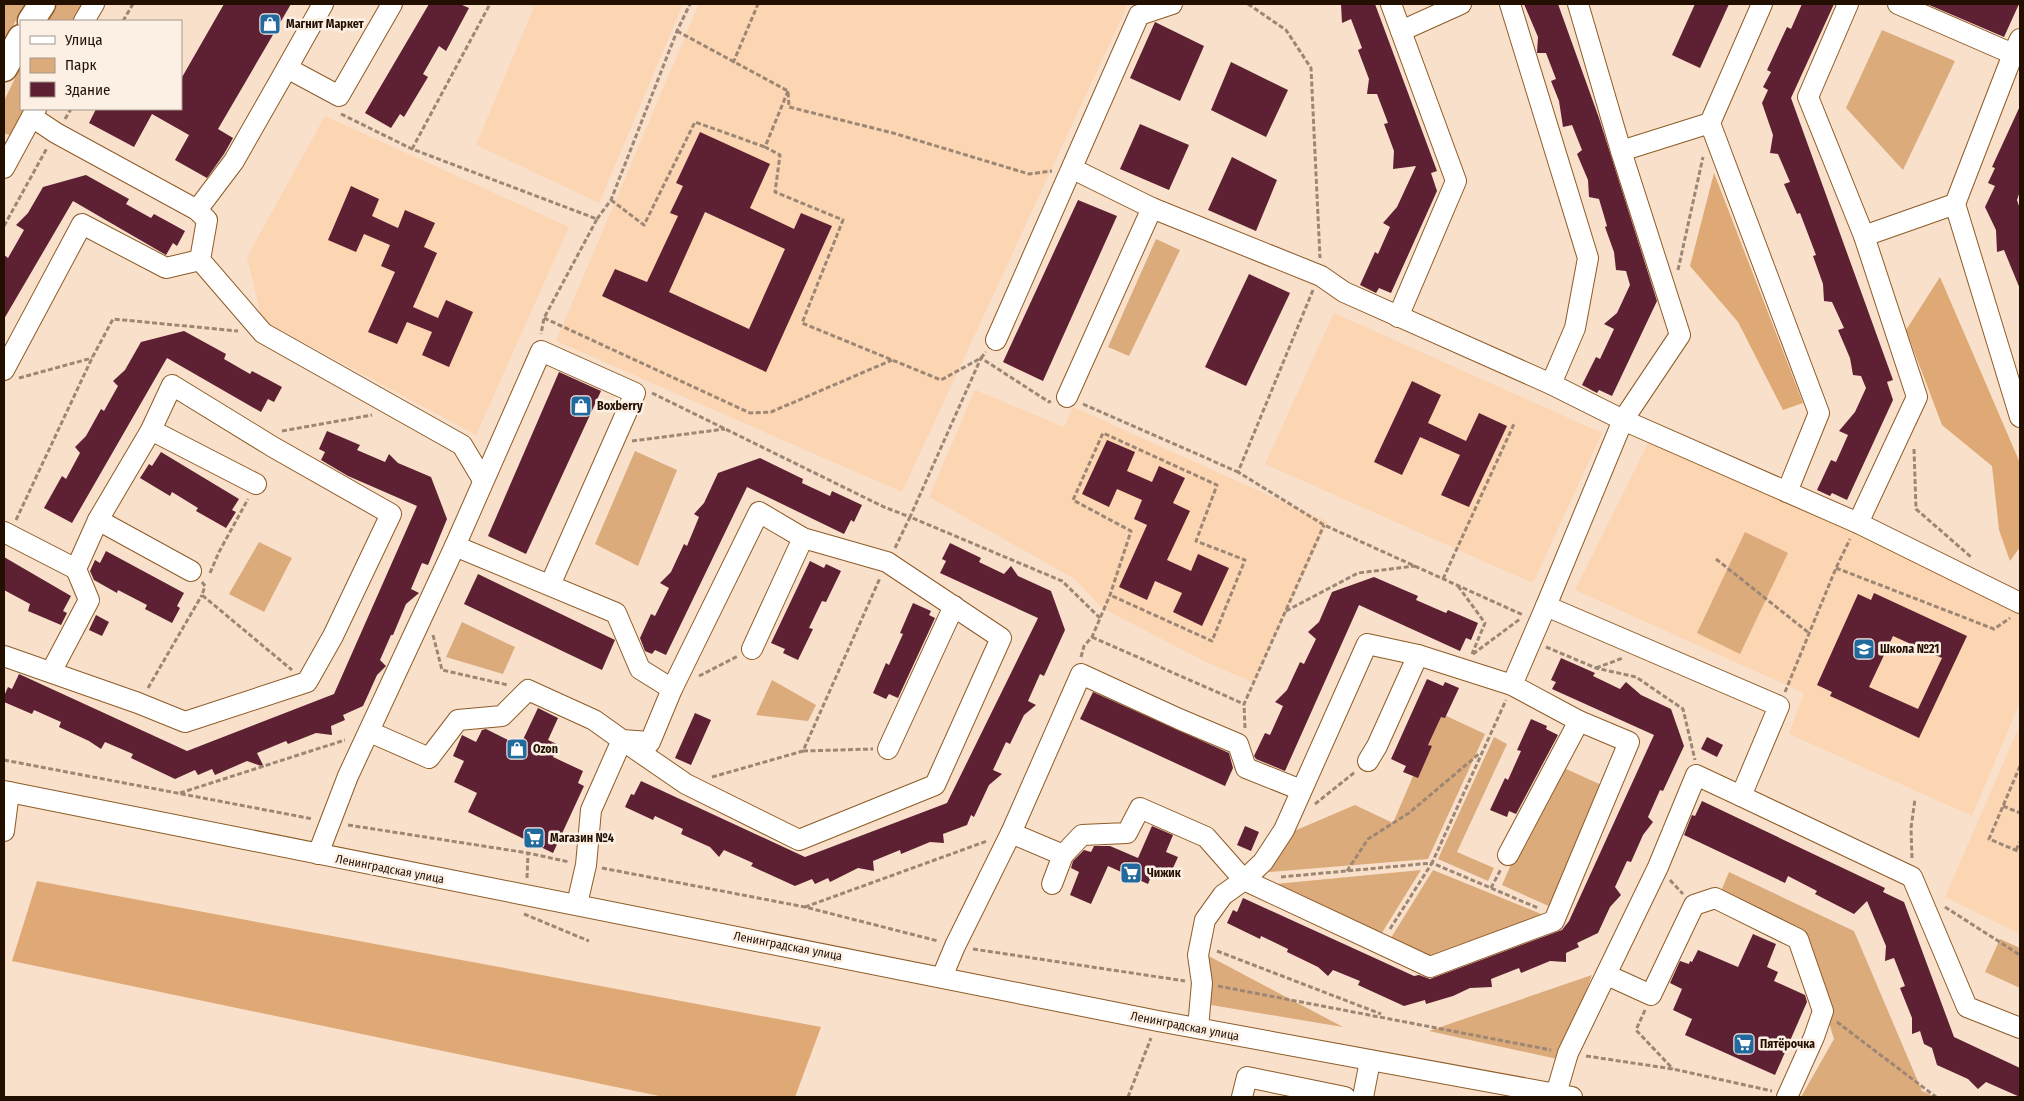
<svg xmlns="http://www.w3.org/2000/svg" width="2024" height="1101" viewBox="0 0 2024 1101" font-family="'Fira Sans Condensed',sans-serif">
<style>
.built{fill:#fcd5b2}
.green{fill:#dcab7c}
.forest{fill:#dfa976}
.building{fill:#5e2033;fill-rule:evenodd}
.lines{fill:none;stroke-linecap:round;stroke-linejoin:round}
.minor-casing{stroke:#8e5b26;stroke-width:22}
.major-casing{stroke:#8e5b26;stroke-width:29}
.path{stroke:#9d8774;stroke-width:3;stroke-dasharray:5 2.5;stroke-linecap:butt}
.minor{stroke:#fff;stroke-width:20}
.major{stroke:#fff;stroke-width:26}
.labels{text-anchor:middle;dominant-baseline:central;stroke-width:5;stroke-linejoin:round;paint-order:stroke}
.poi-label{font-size:12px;font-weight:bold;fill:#230f00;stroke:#fcf0e5;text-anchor:start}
.street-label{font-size:12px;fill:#230f00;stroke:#fcf0e5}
</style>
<rect width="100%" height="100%" fill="#f8e0cb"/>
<!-- built -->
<g class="built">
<path d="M527 4H683L599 203 476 145 534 7Z"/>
<path d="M699 4H1128L902 492 556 341Z"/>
<path d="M325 116 569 227 476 435 262 320 247 257Z"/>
<path d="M1334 313 1602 433 1533 583 1265 464Z"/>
<path d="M975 390 1064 427 1073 407 1328 522 1254 683 1206 662 1102 608 1075 579 929 497Z"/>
<path d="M1652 435 2020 606V702L1972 816 1789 734 1804 693 1575 590Z"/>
<path d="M2020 725V934L1945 897Z"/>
</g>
<!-- green -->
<g class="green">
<path d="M4 4H25L4 42Z"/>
<path d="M53 4H82L73 21H44Z"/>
<path d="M1882 30 1955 61 1903 170 1846 108Z"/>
<path d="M21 66V109H29L14 137 4 133V101Z"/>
<path d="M1156 239 1180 250 1129 356 1108 347Z"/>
<path d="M635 451 677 470 638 566 595 544Z"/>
<path d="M1745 532 1788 553 1740 654 1697 633Z"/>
<path d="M259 542 292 558 264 612 229 594Z"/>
<path d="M462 622 515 647 503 674 446 657Z"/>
<path d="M772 680 816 705 808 721 756 715Z"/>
<path d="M1440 713 1485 734 1428 859 1269 872 1287 834 1355 805 1393 823Z"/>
<path d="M1494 737 1507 744 1457 852 1494 868 1488 881 1438 859Z"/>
<path d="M1555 764 1606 787 1553 908 1502 885Z"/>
<path d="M1421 870 1380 936 1265 885Z"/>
<path d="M1433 870 1551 918 1429 960 1389 941Z"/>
<path d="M1729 872 1854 931 1922 1091 1935 1097H1801L1834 1039 1801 933 1721 891Z"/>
<path d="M2000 939 2020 948V988L1985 972Z"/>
<path d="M1203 953 1343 1027 1211 1005Z"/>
<path d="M1592 975 1562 1060 1429 1031Z"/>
</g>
<!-- forest -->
<g class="forest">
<path d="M1714 173 1803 403 1783 410 1738 322 1690 266Z"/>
<path d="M1940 277 2020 463V547L2010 561 1999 530 1992 466 1942 425 1906 330Z"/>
<path d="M37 881 821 1027 795 1097H664L12 961Z"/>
</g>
<!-- building -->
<g class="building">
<path d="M224 4H291L218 129 233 138 224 154 207 178 175 160 189 135 152 114 134 147 89 123 96 109H181V79Z"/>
<path d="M429 4H460L469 8 446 51 439 46 423 74 428 77 404 117 400 114 391 128 365 113Z"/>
<path d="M1341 4H1375L1437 171 1431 173 1437 191 1391 293 1379 288 1376 293 1360 285 1375 252 1378 254 1390 227 1383 223 1397 207 1416 166 1393 169 1394 151 1384 124 1388 123 1377 94H1367L1369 79 1358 50 1362 48 1351 19 1342 23Z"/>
<path d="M1524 4H1558L1599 118 1657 301 1612 396 1599 390 1597 393 1582 385 1596 357 1600 359 1614 329 1604 324 1617 313 1630 285 1626 271 1616 270 1614 252 1605 227 1607 226 1599 199 1589 197 1588 180 1577 154 1582 150 1572 125 1563 127 1559 101 1551 81 1556 79 1546 53H1537L1538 37Z"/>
<path d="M1695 4H1729L1700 68 1672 55Z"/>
<path d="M1802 4H1834L1791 98 1893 380 1887 382 1893 400 1847 500 1832 493 1830 496 1817 490 1831 460 1836 462 1848 435 1839 431 1855 412 1866 388 1861 376 1853 375 1850 358 1838 330 1844 328 1832 302 1824 301 1823 284 1813 256 1816 255 1800 213 1797 214 1784 184 1790 182 1778 154 1770 153 1773 135 1762 103 1768 90 1763 87 1771 72 1767 70 1787 27 1791 29Z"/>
<path d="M1927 4H2019L2004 37Z"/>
<path d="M1155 22 1204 46 1180 101 1130 78Z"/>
<path d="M1231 62 1288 90 1266 137 1211 110Z"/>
<path d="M2020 106V191L2017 200 2020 209V289L2004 250 1997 252 1996 230 1985 207 1995 186 1988 183 1995 168 1992 167Z"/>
<path d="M1140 124 1189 145 1169 190 1120 169Z"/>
<path d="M700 132 770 164 750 208 794 229 801 213 832 226 766 372 602 296 615 269 647 282 678 216 670 213 683 186 676 183ZM705 212 785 249 749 329 669 292Z"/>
<path d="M1232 157 1277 180 1256 231 1208 210Z"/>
<path d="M86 175 129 199 126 204 151 218 154 214 185 231 177 246 173 243 166 255 73 201 4 319V255L8 258 24 230 16 225 28 213 43 187Z"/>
<path d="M351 186 379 199 372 216 398 228 405 210 435 223 424 247 437 253 413 307 438 318 446 300 473 312 449 367 422 355 432 332 407 322 397 344 368 332 395 272 381 266 390 245 364 234 356 252 328 240Z"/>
<path d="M1078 200 1117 216 1043 381 1003 362Z"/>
<path d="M1249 274 1290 293 1246 386 1205 367Z"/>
<path d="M184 331 226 354 224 359 250 374 252 371 282 387 274 402 268 399 261 412 167 358 72 523 44 508 62 476 66 479 80 453 75 447 86 436 101 409 104 411 118 386 113 381 125 370 141 342Z"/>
<path d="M559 372 601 391 526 554 488 536Z"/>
<path d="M1412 381 1441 395 1428 423 1466 441 1479 413 1507 426 1469 507 1441 495 1460 455 1420 437 1402 475 1374 462Z"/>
<path d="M327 431 360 445 357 450 385 462 389 454 398 463 431 477 447 519 428 565 422 563 411 589 419 593 406 604 393 635H391L380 660 386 666 377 675 363 706 343 715 345 720 331 726 332 735 316 733 288 744 286 741 257 753 264 767 247 761 215 775 212 769 198 775 195 770 175 779 131 758 133 754 105 742 101 749 89 741 59 727 61 722 34 710 32 714 4 702V696L8 687 12 689 19 674 187 751 334 694 417 506 348 476 321 460 325 452 319 449Z"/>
<path d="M1107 440 1135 452 1127 471 1152 482 1159 466 1185 478 1173 503 1190 511 1167 560 1191 571 1198 554 1229 568 1202 626 1173 612 1182 593 1155 581 1147 600 1119 587 1147 525 1134 519 1142 500 1117 489 1109 507 1082 494Z"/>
<path d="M161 452 239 499 232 510 236 512 226 528 196 511 198 508 172 492 170 496 140 478 149 464 152 466Z"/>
<path d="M760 458 803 479 802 483 830 496 832 491 862 505 854 522 851 520 844 534 747 487 666 655 655 650 652 654 645 651 640 638 651 614 655 616 669 588 660 583 671 572 684 544 687 546 699 517 694 514 704 503 718 473Z"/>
<path d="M950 543 981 558 979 562 1004 574 1011 566 1018 576 1051 591 1065 630 1044 676 1040 674 1028 701 1036 705 1024 715 1010 744 1006 742 993 770 1002 774 989 785 974 817 971 815 967 825 943 834 944 843 930 842 901 854 900 850 873 861 874 871 858 868 830 882 828 878 815 884 812 879 795 886 751 866 753 863 724 850 719 857 710 847 681 834 683 829 655 816 653 820 625 807 631 794 634 795 641 781 805 857 947 803 1038 618 940 573 946 561 942 559Z"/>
<path d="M106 551 184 593 177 606 180 608 172 623 145 609 147 605 118 590 117 593 94 580 90 571 95 560 100 563Z"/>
<path d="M4 557 71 596 63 611 67 613 61 625 28 611 30 604 4 590Z"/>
<path d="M810 561 824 568 826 564 841 571 826 602 822 601 809 628 813 629 798 660 783 653 785 649 771 643Z"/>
<path d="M478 574 615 640 602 670 464 604Z"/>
<path d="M1374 577 1418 596 1416 600 1446 613 1448 610 1478 623 1471 640 1466 638 1460 651 1359 605 1285 771 1256 759 1254 756 1265 733 1270 735 1283 706 1275 702 1287 690 1300 662 1304 664 1316 639 1308 632 1319 622 1332 592Z"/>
<path d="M1874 593 1967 636 1919 738 1839 700 1830 696 1832 692 1817 685 1858 594 1871 600ZM1893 636 1942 658 1918 709 1869 687Z"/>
<path d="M913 603 931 611 929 615 935 618 898 698 889 694 886 699 873 693 886 663 889 665 903 634 900 633Z"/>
<path d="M96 615 109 622 102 636 89 630Z"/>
<path d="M1561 658 1595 673 1593 676 1620 689 1626 682 1641 695 1671 709 1684 746 1663 791 1660 790 1648 817 1653 822 1643 835 1631 862 1627 861 1615 887 1621 895 1610 907 1598 933 1577 943 1579 947 1566 953V962L1550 961 1521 973 1519 968 1491 979 1492 987 1470 988 1453 996 1426 1004 1425 1000 1404 1006 1358 985 1360 981 1333 970 1328 976 1318 967 1287 952 1288 949 1261 936 1260 939 1227 923 1233 910 1237 912 1243 898 1414 976 1419 975 1430 979 1562 930 1569 921 1654 735 1552 689 1556 682 1551 680Z"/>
<path d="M1427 679 1443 686 1445 682 1459 688 1445 718 1441 717 1428 745 1432 746 1418 778 1403 772 1406 766 1391 759Z"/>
<path d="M1093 692 1229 753 1233 768 1225 786 1080 719Z"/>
<path d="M538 708 558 718 548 740 559 745 553 757 583 771 578 783 584 786 553 853 468 812 477 793 454 782 464 761 453 756 462 735 476 742 482 730 486 729 520 746Z"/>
<path d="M695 713 711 720 691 765 675 758Z"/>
<path d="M1531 719 1547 726 1546 729 1558 735 1516 814 1509 811 1507 817 1490 810 1505 778 1508 780 1521 751 1517 750Z"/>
<path d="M1707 737 1723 745 1717 757 1701 749Z"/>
<path d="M1702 801 1885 888 1883 892 1904 902 1954 1037 2020 1068V1097L1986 1082 1978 1089 1968 1079 1937 1065 1932 1048 1924 1044 1920 1031 1912 1034V1018L1900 988 1905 986 1894 958 1885 961 1886 946 1867 901 1854 914 1815 894 1817 891 1788 876 1785 883 1684 835 1692 815 1695 816Z"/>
<path d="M1152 826 1173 835 1166 852 1178 857 1168 879 1153 872 1148 884 1108 866 1091 904 1070 895 1079 872 1071 868 1073 861 1084 850 1091 852 1094 846H1110L1138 858Z"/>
<path d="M1245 826 1259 832 1251 851 1237 845Z"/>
<path d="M1753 934 1776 944 1767 967 1778 972 1774 981 1805 995 1807 1002 1775 1075 1685 1035 1692 1019 1673 1010 1682 989 1670 983 1680 961 1689 964 1690 961 1692 962 1698 950 1738 967Z"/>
</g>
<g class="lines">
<!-- minor casing -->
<g class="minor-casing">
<g id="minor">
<path d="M1391 4 1456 181 1398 317"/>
<path d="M1510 4 1588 258 1575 328 1551 384"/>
<path d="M1578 4 1621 151"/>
<path d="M1848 4 1808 97 1864 236 1917 397 1858 523"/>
<path d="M1898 4 2013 54 2020 39"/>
<path d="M84 21 94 4"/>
<path d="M1401 31 1461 4"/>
<path d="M2013 54 1955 204 2020 417"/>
<path d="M287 68 323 4"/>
<path d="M32 117 56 133 197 210 207 220 200 260 263 333 462 445 483 480"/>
<path d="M1710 123 1819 413 1787 492"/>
<path d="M4 168 36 109"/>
<path d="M1073 169 1152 208"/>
<path d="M197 210 234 161 287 68 339 96 392 4"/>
<path d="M1864 236 1955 204"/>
<path d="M996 340 1139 15 1172 4"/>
<path d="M4 370 82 224 166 268 200 260"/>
<path d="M1067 397 1152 208 1321 276 1344 292 1551 384 1623 420 1858 523 2020 603"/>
<path d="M151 430 256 484"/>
<path d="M98 520 191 571"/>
<path d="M4 532 76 569 98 520 151 430 172 385 273 447 391 514 333 636 307 682 185 722 138 703 4 656"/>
<path d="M455 546 541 351 635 393 550 585"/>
<path d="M1546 606 1623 420 1680 335 1621 151 1710 123 1762 4"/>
<path d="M752 649 803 538"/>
<path d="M51 672 89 600 76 569"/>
<path d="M1512 685 1546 606 1779 706 1741 796 1696 775 1658 867 1568 1053 1556 1094"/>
<path d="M370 732 429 758 458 720 502 716 528 690 594 720 622 740 650 742 672 689 759 512 803 538 887 562 1001 638 935 785 799 840 686 784 622 740 591 810 586 865 577 904"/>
<path d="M888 749 954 606"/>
<path d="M4 791 1158 1021 1572 1097"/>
<path d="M1741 796 1912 877 1967 1007 2020 1028"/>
<path d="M4 831 9 792"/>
<path d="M1011 833 1081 674 1179 719 1238 744 1246 768 1301 790"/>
<path d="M318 854 348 776 455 546 616 613 640 669 672 689"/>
<path d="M1508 855 1579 721"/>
<path d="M1052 884 1063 855"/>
<path d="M1607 975 1651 995 1694 905 1715 898 1798 939 1823 1011 1814 1037 1787 1097"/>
<path d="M942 977 955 946 1011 833 1063 855 1082 835 1127 833 1140 808 1206 837 1244 880 1430 967 1554 921 1629 742 1579 721 1512 685 1418 655"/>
<path d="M1198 1028 1202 983 1198 955 1205 920 1223 895 1244 880 1263 862 1284 830 1367 644 1418 655 1377 746 1368 761"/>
<path d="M1242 1097 1247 1077 1345 1097"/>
<path d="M1363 1097 1370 1061"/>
</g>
</g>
<!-- major casing -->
<g class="major-casing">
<g id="major">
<path d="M31 21 42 4"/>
<path d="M4 68 21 38"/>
</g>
</g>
<!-- path -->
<g class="path">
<path d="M1248 4 1286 30 1311 68 1320 258"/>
<path d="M123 21 133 4"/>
<path d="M677 31 788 91 789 107 893 133 1029 174 1052 171"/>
<path d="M733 63 758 4"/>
<path d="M788 91 765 147 780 155 775 192 843 220 802 323 941 380 981 358 986 352"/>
<path d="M341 114 412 149 597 219 544 318 541 334"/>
<path d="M65 119 71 109"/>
<path d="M412 149 490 4"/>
<path d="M611 200 644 225 695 122 765 147"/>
<path d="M597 219 611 200 677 31 690 4"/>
<path d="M4 226 47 148"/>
<path d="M1678 270 1703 157"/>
<path d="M1313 290 1238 472 1324 525 1523 615"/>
<path d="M544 318 750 413 771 412 892 360"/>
<path d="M19 378 92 358"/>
<path d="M652 393 884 507 910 517 981 358 1049 402 1051 401"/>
<path d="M1083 404 1238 472"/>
<path d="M282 431 372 415"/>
<path d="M632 441 725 429"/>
<path d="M1914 449 1916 509 1971 557"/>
<path d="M16 520 92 358 113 319 238 331"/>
<path d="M895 548 910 517 1062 581 1100 618"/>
<path d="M1716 559 1809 633"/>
<path d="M1836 568 1994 629 2010 618"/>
<path d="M210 573 219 552 248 499"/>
<path d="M1443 579 1514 424"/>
<path d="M202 582 205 586 202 595 292 670"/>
<path d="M1458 586 1485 623 1472 654"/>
<path d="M1286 611 1358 573 1415 566"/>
<path d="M433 635 442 670 508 685"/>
<path d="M1092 637 1244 704"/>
<path d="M1546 647 1596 668 1636 677 1683 709 1695 760"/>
<path d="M1473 654 1520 619"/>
<path d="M1081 657 1084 646 1092 637 1110 595 1131 531 1073 500 1103 433 1217 485 1196 541 1245 560 1212 641 1110 595"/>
<path d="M1596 668 1623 658"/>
<path d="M699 676 738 656"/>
<path d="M148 688 202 595"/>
<path d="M1785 692 1836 568 1850 539"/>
<path d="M1245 728 1244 704 1324 525"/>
<path d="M803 751 873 749"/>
<path d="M4 760 313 819"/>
<path d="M2020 766 1989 839 2020 852"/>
<path d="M712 777 803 751 880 578"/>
<path d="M180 793 345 740"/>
<path d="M1315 804 1355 772"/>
<path d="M2003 806 2020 813"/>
<path d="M348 825 528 853 569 862"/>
<path d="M2016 850 2020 842"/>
<path d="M1912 858 1911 828 1915 799"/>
<path d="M602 868 805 907 938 941"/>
<path d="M1347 871 1368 839 1409 813 1480 753"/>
<path d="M1281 877 1432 863 1506 700"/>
<path d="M527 878 528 853"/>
<path d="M1670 880 1683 894"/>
<path d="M1491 888 1501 869"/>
<path d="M805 907 987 841"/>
<path d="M1945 907 2020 955"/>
<path d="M524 914 589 941"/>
<path d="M1390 929 1432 863 1538 908"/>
<path d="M973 949 1185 981"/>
<path d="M1217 951 1381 1014"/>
<path d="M1218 986 1551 1050"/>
<path d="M1645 1010 1636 1030 1673 1069"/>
<path d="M1837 1022 1936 1097"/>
<path d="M1586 1056 1673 1069 1772 1091"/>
<path d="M1128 1097 1151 1038"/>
</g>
<!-- minor -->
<use href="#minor" class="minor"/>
<!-- major -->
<use href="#major" class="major"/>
</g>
<!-- icons -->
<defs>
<g id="shop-square" transform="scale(1.125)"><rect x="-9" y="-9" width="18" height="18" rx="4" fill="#226a9e" stroke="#fcf0e5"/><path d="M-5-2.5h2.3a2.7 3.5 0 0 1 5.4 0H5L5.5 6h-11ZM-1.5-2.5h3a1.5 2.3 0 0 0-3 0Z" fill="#fff"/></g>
<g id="school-square" transform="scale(1.125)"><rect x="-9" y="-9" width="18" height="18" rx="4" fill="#226a9e" stroke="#fcf0e5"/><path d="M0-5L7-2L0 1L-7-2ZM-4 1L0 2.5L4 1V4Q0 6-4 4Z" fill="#fff"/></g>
<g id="supermarket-square" transform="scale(1.125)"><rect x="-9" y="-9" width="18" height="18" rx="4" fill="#226a9e" stroke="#fcf0e5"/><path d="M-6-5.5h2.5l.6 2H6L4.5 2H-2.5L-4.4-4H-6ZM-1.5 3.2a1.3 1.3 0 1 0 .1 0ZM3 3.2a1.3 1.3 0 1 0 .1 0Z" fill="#fff"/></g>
</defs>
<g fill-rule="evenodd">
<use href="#shop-square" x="270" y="24"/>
<use href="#shop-square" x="581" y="406"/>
<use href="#school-square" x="1864" y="649"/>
<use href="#shop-square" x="517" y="749"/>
<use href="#supermarket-square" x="534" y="838"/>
<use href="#supermarket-square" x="1131" y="873"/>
<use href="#supermarket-square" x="1744" y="1044"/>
</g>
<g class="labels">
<!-- poi labels -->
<g class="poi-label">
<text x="286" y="24">Магнит Маркет</text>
<text x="597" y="406">Boxberry</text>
<text x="1880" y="649">Школа №21</text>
<text x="533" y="749">Ozon</text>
<text x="550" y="838">Магазин №4</text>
<text x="1147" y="873">Чижик</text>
<text x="1760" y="1044">Пятёрочка</text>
</g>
<!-- street labels -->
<g class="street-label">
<text transform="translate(390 869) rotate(11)">Ленинградская улица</text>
<text transform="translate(788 946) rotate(11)">Ленинградская улица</text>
<text transform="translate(1185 1026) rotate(11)">Ленинградская улица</text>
</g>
</g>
<!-- border -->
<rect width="2024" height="1101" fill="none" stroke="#230f00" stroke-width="10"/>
<!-- legend -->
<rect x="20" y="20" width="162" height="90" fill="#fcf0e5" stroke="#a59689"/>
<rect x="30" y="36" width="25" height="8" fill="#ffffff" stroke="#a59689"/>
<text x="65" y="45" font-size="15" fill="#230f00">Улица</text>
<rect x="30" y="58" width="25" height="15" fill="#dcab7c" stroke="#a59689"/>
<text x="65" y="70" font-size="15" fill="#230f00">Парк</text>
<rect x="30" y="82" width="25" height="15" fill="#5e2033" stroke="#a59689"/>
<text x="65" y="95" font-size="15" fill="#230f00">Здание</text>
</svg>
